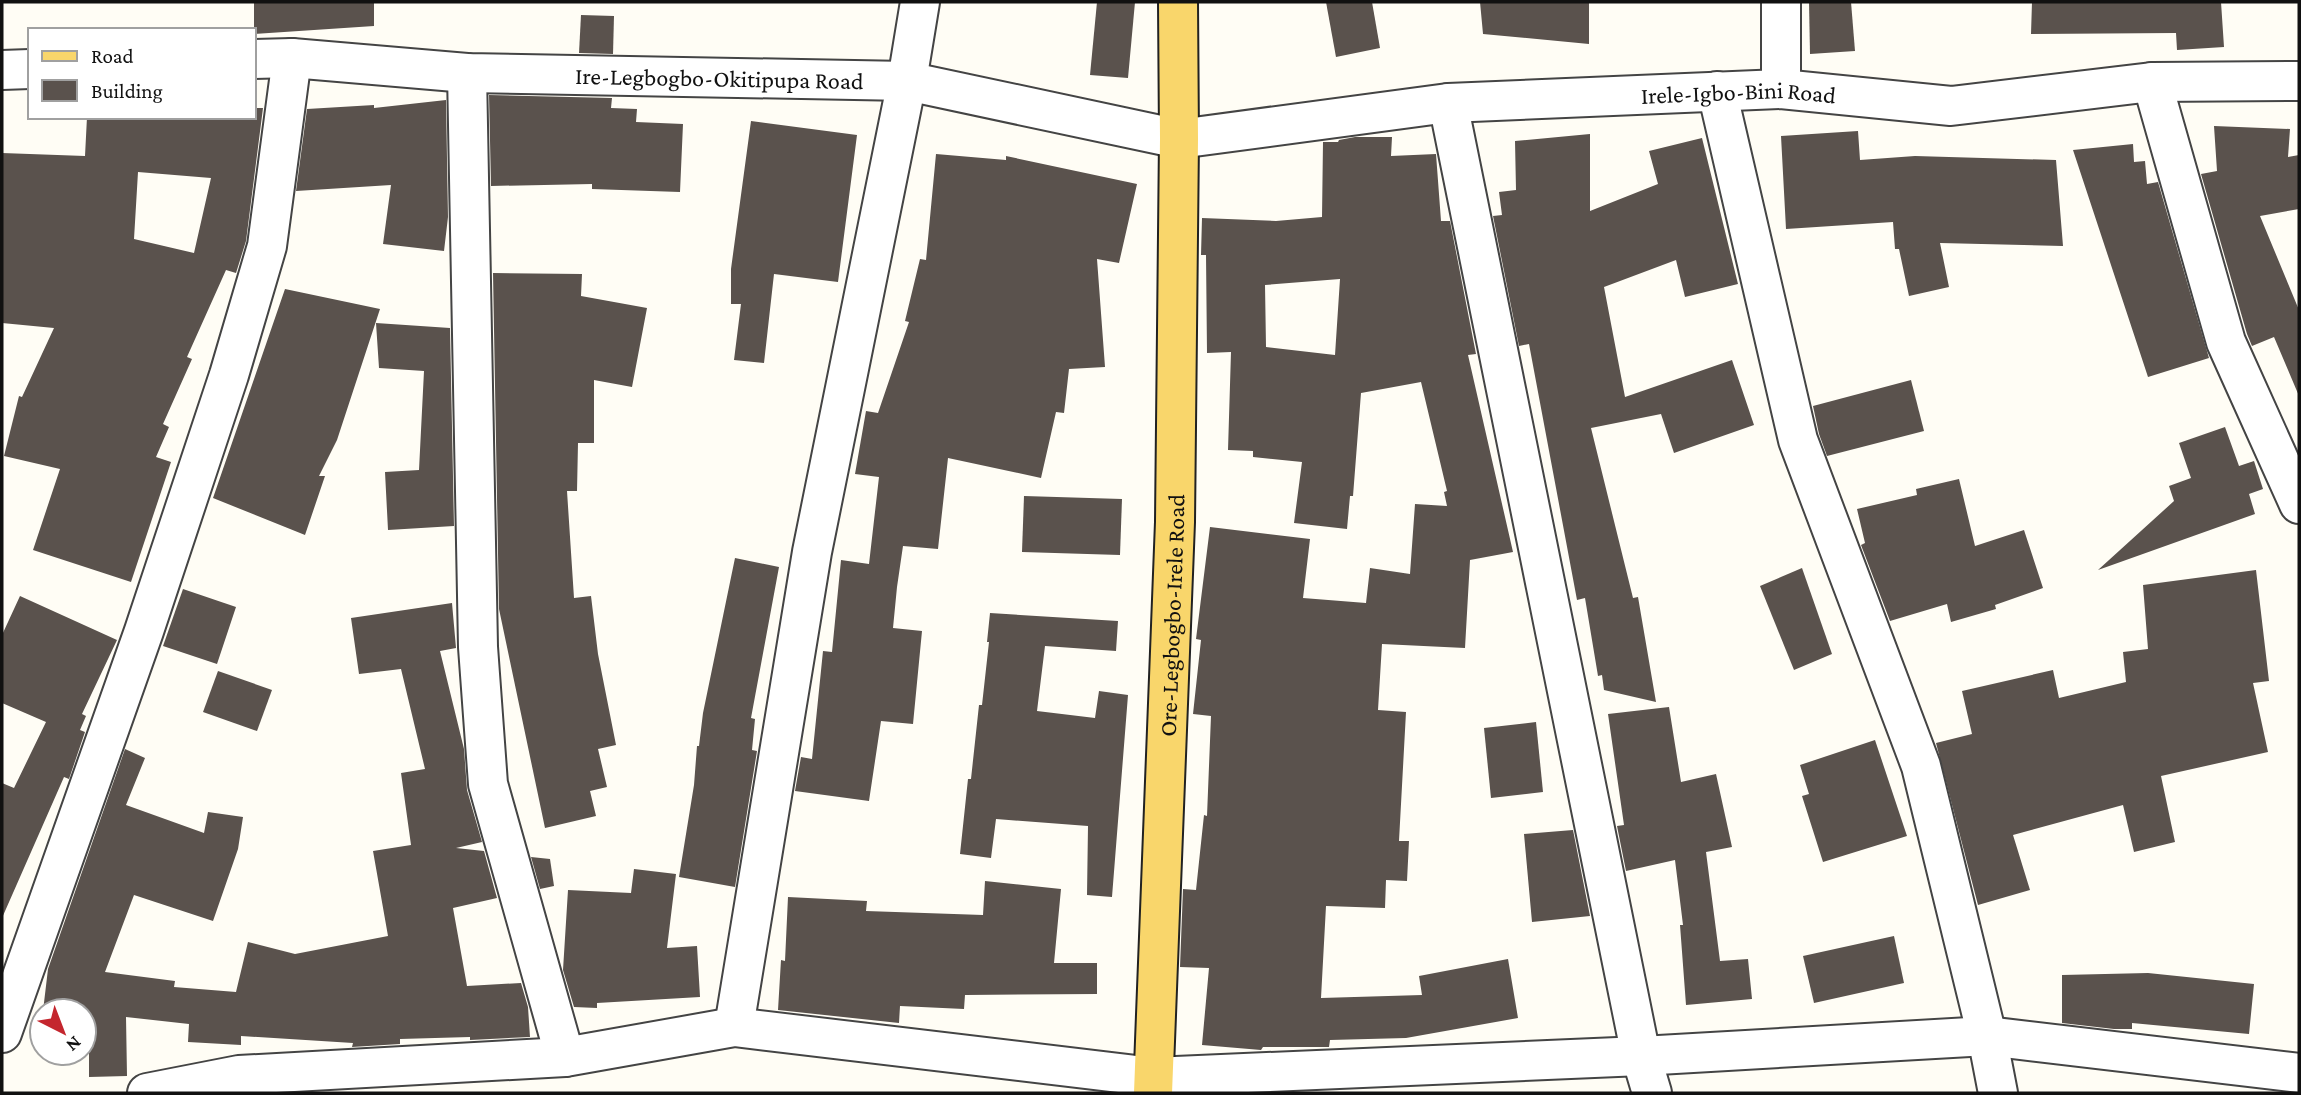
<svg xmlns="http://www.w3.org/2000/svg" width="2301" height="1095" viewBox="0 0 2301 1095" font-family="'Crimson Pro',serif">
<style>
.building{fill:#5a524d;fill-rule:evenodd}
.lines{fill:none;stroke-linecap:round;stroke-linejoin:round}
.minor-casing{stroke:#444;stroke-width:42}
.major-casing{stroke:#222;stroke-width:42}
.minor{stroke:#fff;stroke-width:38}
.major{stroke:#f9d66b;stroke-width:38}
.labels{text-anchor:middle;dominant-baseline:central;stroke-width:7;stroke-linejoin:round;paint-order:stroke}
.street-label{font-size:24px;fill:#111;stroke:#fff}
</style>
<rect width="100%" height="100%" fill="#fffdf5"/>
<!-- building -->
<g class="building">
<path d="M254 2H374V26L254 34Z"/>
<path d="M1097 2H1135L1128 78 1090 75Z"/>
<path d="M1326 2H1372L1380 48 1336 57Z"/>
<path d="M1480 2H1589V44L1483 34Z"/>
<path d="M1809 2H1851L1855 51 1810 54Z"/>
<path d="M2032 2H2221L2224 47 2177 50 2176 33 2031 34Z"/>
<path d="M581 15 614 16 613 54 579 53Z"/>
<path d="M489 95 612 98 611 108 637 109 636 122 683 124 680 192 592 189V184L491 186Z"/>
<path d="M446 100 448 217 444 251 383 244 391 185 296 191 307 109 374 105V108Z"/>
<path d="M254 108H263L246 241 236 273 226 270 187 357 192 359 163 424 169 427 156 457 171 462 131 582 33 550 60 469 4 456 19 396 22 397 54 328 2 323V153L85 156 87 117H254ZM138 172 211 178 194 253 134 239Z"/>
<path d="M751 121 857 135 838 282 774 274 764 363 734 360 741 304H731V269Z"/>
<path d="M2214 126 2290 129 2288 157 2299 155V209L2260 216 2299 310V396L2274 337 2252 346 2247 334 2201 174 2217 171Z"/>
<path d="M1858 131 1860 160 1915 156 2056 160 2063 246 1940 243 1949 287 1909 296 1899 249H1895L1893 222 1786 229 1781 136Z"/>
<path d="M1590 134V211L1658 184 1649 151 1702 138 1738 284 1685 297 1676 260 1604 287 1625 397 1732 360 1754 425 1674 453 1661 414 1591 428 1633 598 1638 597 1656 702 1604 690 1602 675 1598 676 1585 598 1577 600 1529 344 1519 346 1493 216 1502 215 1499 192 1516 190 1515 141Z"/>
<path d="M1355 137H1392L1391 156 1436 154 1441 221H1450L1476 354 1468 355 1513 552 1470 560 1465 648 1382 644 1378 710 1406 712 1399 841H1409L1407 881 1386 880 1385 908 1326 906 1321 998 1422 995 1419 976 1508 959 1518 1018 1406 1038 1330 1040 1329 1047H1263L1261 1050 1202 1045 1209 968 1180 967 1183 889 1196 890 1204 815 1207 816 1211 716 1193 714 1201 640 1196 639 1210 527 1310 539 1303 598 1366 603 1370 568 1410 574 1415 504 1447 506 1444 492 1447 491 1421 382 1361 393 1353 496H1350L1347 529 1294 523 1302 462 1253 457V451L1228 450 1231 352 1207 353 1206 255H1201L1202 218 1276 221 1322 217 1323 142H1338L1339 140ZM1340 279 1335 355 1266 347 1265 285Z"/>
<path d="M2133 144 2134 162 2145 161 2147 184 2158 182 2209 358 2148 377 2073 150Z"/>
<path d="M936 154 1006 160V156L1137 184 1119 263 1097 259 1105 367 1069 369 1064 413 1056 412 1041 478 948 458 938 549 903 546 897 587 893 628 922 631 913 724 881 721 869 801 795 791 801 757 812 759 823 651 832 652 841 560 869 564 879 477 855 474 866 411 878 413 909 322 905 321 920 259 926 260Z"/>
<path d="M493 273 582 274 581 296 647 308 632 387 594 380V443H578L577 491H567L574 598 591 596 598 654 616 745 598 749 607 787 590 791 596 816 545 828 499 609Z"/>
<path d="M285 289 380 309 337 440 319 476H325L305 535 213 498Z"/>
<path d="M376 323 450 328 454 526 388 530 385 472 419 470 424 371 379 368Z"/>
<path d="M1911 380 1924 431 1827 456 1819 434 1813 406Z"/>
<path d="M2225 427 2239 466 2254 461 2263 489 2249 494 2255 514 2098 570 2174 501 2169 486 2191 478 2179 443Z"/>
<path d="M1959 479 1975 546 2024 530 2043 588 1995 605 1996 609 1951 622 1947 604 1890 621 1861 545 1865 543 1857 509 1917 495 1916 489Z"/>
<path d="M1024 496 1122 499 1120 555 1022 552Z"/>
<path d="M735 558 779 567 751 718 755 719 752 750 757 751 735 887 679 877 694 785 697 746H699L703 713Z"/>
<path d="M1802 568 1832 654 1794 670 1760 586Z"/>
<path d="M2256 570 2269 681 2253 683 2268 752 2161 776 2175 842 2134 852 2123 805 2013 835 2030 890 1978 905 1936 743 1972 734 1962 691 2053 670 2059 698 2126 682 2123 652 2148 649 2143 585Z"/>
<path d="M183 589 236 607 217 664 163 646Z"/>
<path d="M20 596 117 640 82 714 86 716 80 730 85 732 69 779 64 777 2 918V783L14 788 46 722 2 703V635Z"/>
<path d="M452 603 456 648 440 651 464 749 467 790 482 842 456 848 484 851 497 898 453 908 467 986 521 983 528 1007 530 1037 470 1040V1037L400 1039V1044L352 1047 353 1043 241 1036V1045L188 1042 189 1024 126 1017 127 1076 89 1077V1028H84V1011H43L48 969 125 749 145 758 126 805 204 833 208 812 243 817 238 849 213 921 134 895 105 972 175 981 174 987 236 992 248 942 295 954 388 936 373 851 411 845 401 773 425 769 401 669 359 674 351 618Z"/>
<path d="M990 613 1118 621 1116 651 1045 646 1037 711 1095 718 1099 691 1128 695 1112 897 1087 895 1088 826 996 819 991 858 960 854 968 779H971L979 705H982L989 642H987Z"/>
<path d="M218 671 272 690 257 731 203 712Z"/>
<path d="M1669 707 1681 782 1716 774 1732 847 1706 852 1720 961 1748 959 1752 999 1686 1005 1680 925H1683L1675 860 1626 871 1617 826 1624 825 1608 714Z"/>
<path d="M1536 722 1543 792 1491 798 1484 728Z"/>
<path d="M1875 740 1907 836 1823 862 1802 796 1809 794 1800 765Z"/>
<path d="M1573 830 1590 916 1532 922 1524 834Z"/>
<path d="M531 857 550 859 554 886 540 889Z"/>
<path d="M634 869 676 874 667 948 697 946 700 997 597 1003V1008L574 1007 563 970 568 890 631 893Z"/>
<path d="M985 881 1061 889 1054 963H1097V994L965 995 964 1009 900 1006 899 1023 778 1010 781 960 785 961 788 897 867 901 866 911 983 915Z"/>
<path d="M1894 936 1904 983 1814 1003 1803 956Z"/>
<path d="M2148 973 2254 984 2249 1034 2132 1023V1029H2114L2062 1023V975Z"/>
</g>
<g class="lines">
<!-- minor casing -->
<g class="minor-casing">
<g id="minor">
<path id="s1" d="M254 59 292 58 467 73 907 81 1179 139 1448 103 1781 89 1951 106 2152 82 2299 81"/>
<path d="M2 70 30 69"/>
<path d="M467 73 478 647 488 784 565 1057"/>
<path d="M2152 82 2226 342 2299 504"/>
<path d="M1781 89V2"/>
<path d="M1717 91 1798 440 1921 766 1987 1036 1998 1093"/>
<path d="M1448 103 1641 1056 1652 1093"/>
<path d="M734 1027 812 552 907 81 920 2"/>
<path d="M2 1033 144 631 229 375 267 246 292 58"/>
<path d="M147 1093 239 1075 565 1057 734 1027 1153 1077 1641 1056 1987 1036 2299 1073"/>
</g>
</g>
<!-- major casing -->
<g class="major-casing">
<g id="major">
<path id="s2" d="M1153 1093 1175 522 1179 139 1178 2"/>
</g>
</g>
<!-- minor -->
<use href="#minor" class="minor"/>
<!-- major -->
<use href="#major" class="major"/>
</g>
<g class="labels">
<!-- street labels -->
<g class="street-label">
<text stroke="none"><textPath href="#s1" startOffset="466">Ire-Legbogbo-Okitipupa Road</textPath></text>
<text stroke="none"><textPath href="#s1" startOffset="1494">Irele-Igbo-Bini Road</textPath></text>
<text stroke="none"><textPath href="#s2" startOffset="478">Ore-Legbogbo-Irele Road</textPath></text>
</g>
</g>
<!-- border -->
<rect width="2301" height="1095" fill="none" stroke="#111111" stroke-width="7"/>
<!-- legend -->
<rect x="28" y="28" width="228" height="91" fill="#ffffff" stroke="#a0a0a0" stroke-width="2"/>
<rect x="42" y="51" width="35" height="10" fill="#f9d66b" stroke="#a0a0a0" stroke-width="2"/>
<text x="91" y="63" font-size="21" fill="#111111">Road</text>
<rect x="42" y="80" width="35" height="21" fill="#5a524d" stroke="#a0a0a0" stroke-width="2"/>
<text x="91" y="98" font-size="21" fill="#111111">Building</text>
<!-- north arrow -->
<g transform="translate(63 1032) rotate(138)"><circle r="33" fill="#ffffff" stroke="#a0a0a0" stroke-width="2"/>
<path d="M0-5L12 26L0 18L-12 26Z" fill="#c4262e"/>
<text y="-10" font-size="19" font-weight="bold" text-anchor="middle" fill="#111111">N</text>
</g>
</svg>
